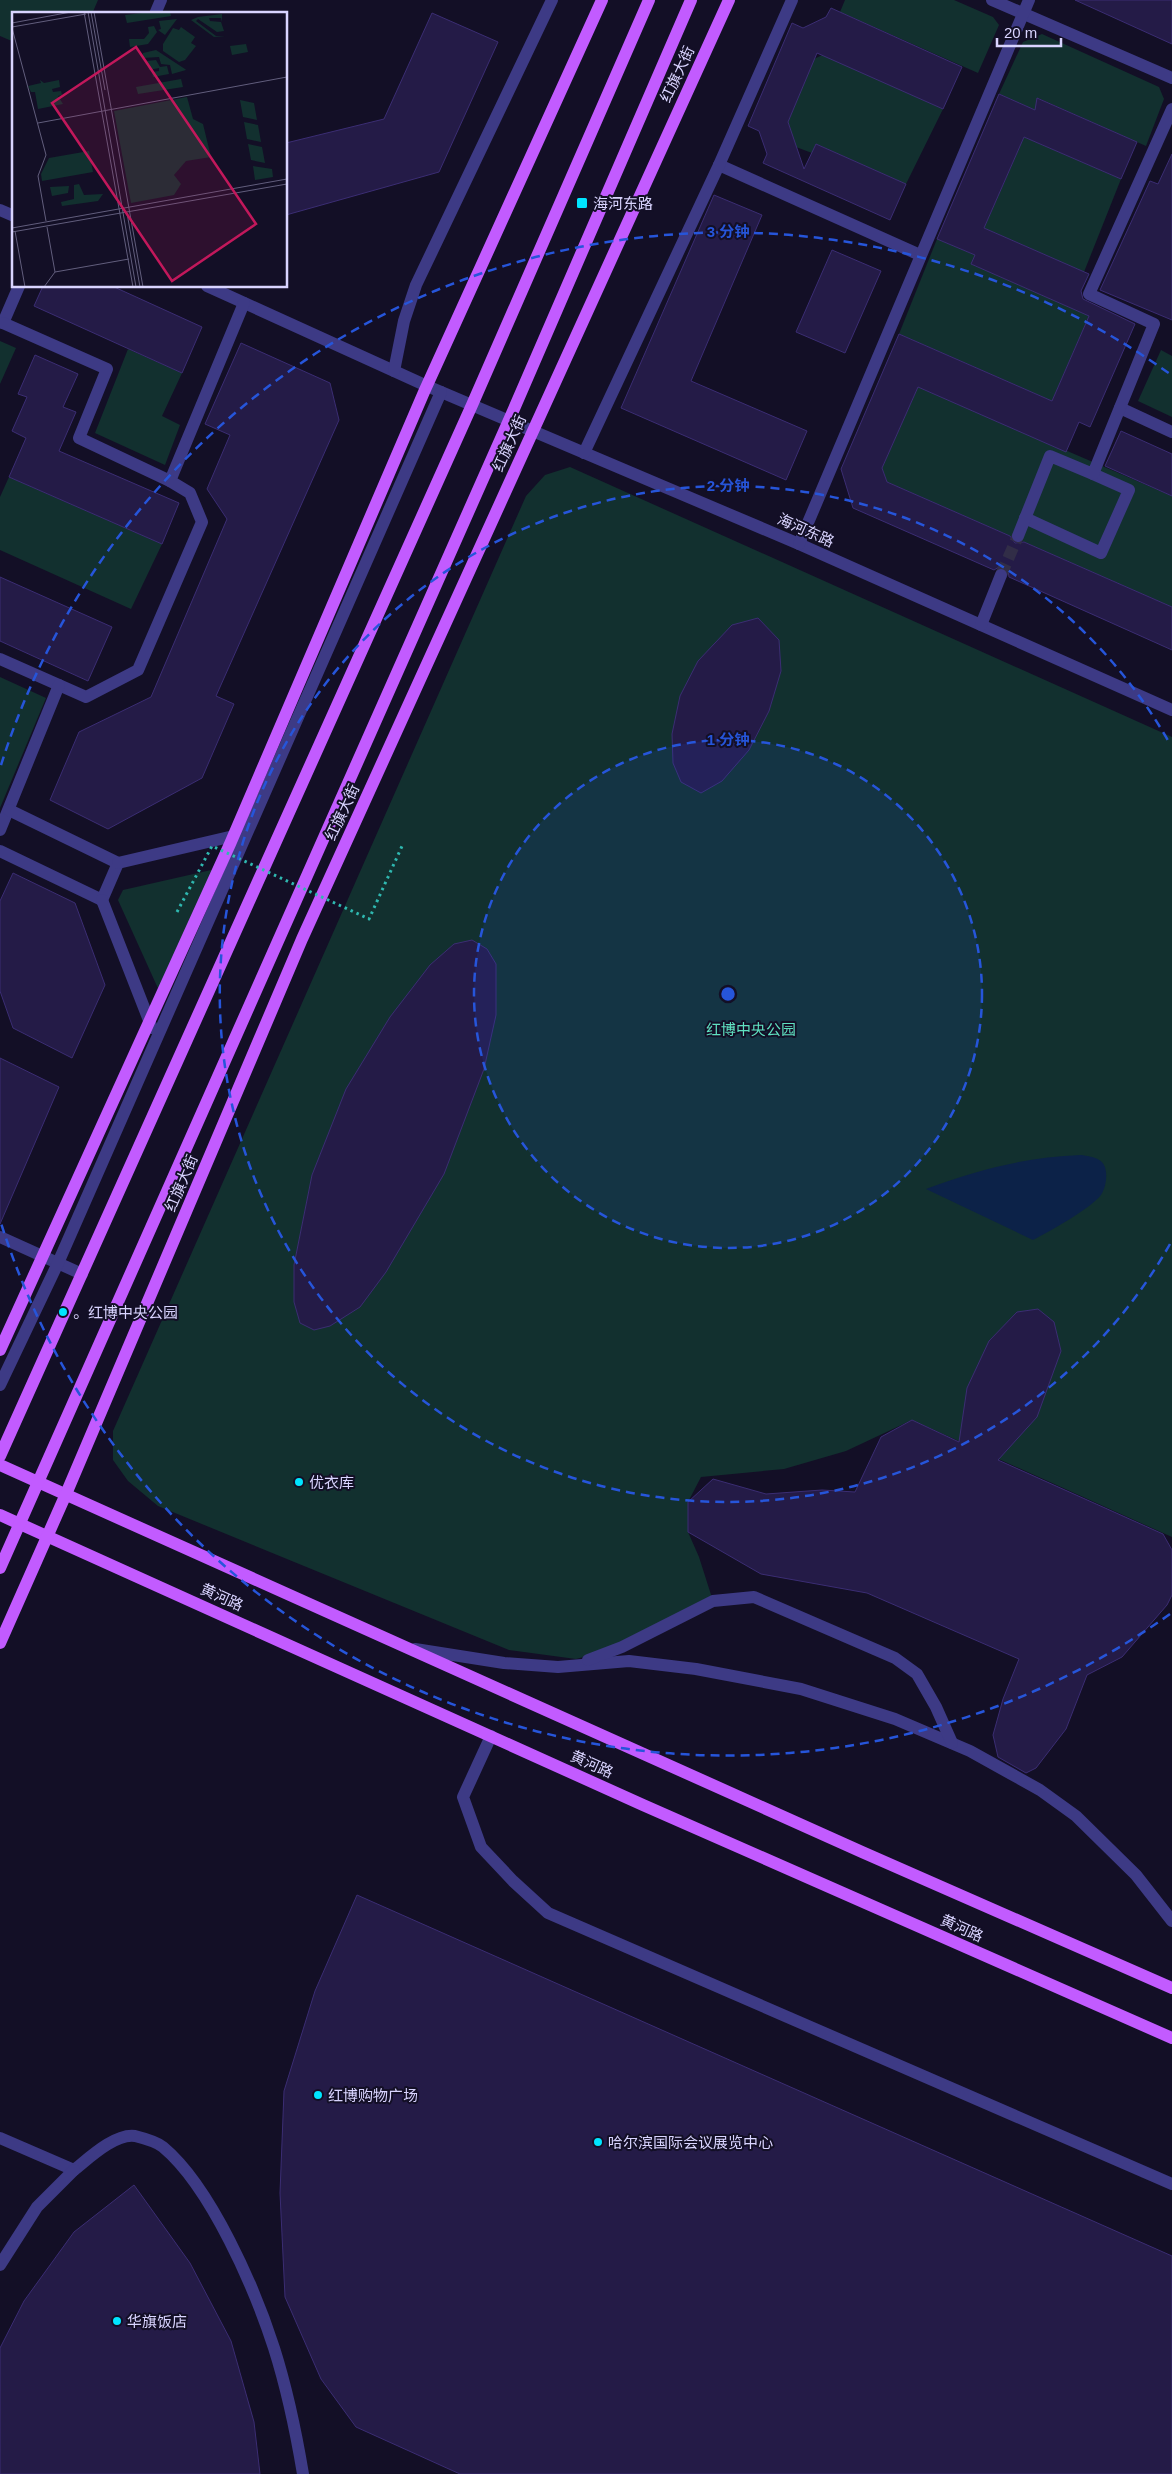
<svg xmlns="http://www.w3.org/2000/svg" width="1172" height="2474" viewBox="0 0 1172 2474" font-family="Arial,'Noto Sans SC',sans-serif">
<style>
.green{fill:#12302f}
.water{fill:#0c2248}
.building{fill:#241b47;stroke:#3b2d73}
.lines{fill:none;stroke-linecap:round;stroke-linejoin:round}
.minor-tunnel{stroke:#312d47;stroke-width:12;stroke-dasharray:12 6;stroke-linecap:butt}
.minor{stroke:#3d3a85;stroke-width:12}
.major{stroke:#c25bff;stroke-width:12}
.path-bridge{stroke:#2fb8b0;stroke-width:3;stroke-dasharray:2.5 4;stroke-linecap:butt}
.ring{fill:none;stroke:#2655da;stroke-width:2.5;stroke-dasharray:9 6}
.poi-dot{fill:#00e5ff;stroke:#130f26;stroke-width:2}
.labels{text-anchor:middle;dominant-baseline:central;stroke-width:4;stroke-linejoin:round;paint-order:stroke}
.street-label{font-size:15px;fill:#d9d4ff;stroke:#130f26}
.poi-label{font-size:15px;fill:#d9d4ff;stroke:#130f26;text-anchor:start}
.park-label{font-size:15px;fill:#5fe0c0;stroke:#130f26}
.inset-road{fill:none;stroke:#625e7d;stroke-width:1}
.view{fill:#c2185b;fill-opacity:0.15;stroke:#c2185b;stroke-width:2.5}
.inset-edge{fill:none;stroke:#d9d4ff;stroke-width:2.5}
.centre{fill:#2655da;stroke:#130f26;stroke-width:2.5}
.ring-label{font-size:15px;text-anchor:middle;font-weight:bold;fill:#2655da;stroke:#130f26;stroke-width:4;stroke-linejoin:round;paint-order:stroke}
</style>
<rect width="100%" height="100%" fill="#130f26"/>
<!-- green -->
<g class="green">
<path d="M0 0H98L92 14H14V42L0 36Z"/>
<path d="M845 0H954L993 17 999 25 978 73 840 12Z"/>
<path d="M1042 34 1159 87 1164 99 1146 146 1038 98 1035 110 999 94 1023 42Z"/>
<path d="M837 48 841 63 943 109 906 184 816 144 812 153 796 147 788 122 814 59Z"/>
<path d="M1024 137 1121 179 1084 272 984 228Z"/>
<path d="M937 239 975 255 971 264 1069 307 1090 313 1052 401 899 334Z"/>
<path d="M0 341 16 348 0 384Z"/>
<path d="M128 349 182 373 162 416 180 425 165 465 95 433Z"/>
<path d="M1161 350 1172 356V417L1138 401Z"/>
<path d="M918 387 1172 496V607L887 482 882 468Z"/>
<path d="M570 467 1172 737V1537L912 1420 846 1451 784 1469 701 1477 688 1502V1532L699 1557 713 1601 622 1647 576 1659 509 1650 158 1506 128 1481 113 1460V1431L526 496 545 475Z"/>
<path d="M9 477 162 544 131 609 0 550V497Z"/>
<path d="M0 677 46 698 0 808Z"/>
<path d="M220 868 161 995 118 900 123 890Z"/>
</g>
<!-- water -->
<path class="water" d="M1081 1155C1093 1157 1105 1158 1106 1172 1107 1179 1105 1189 1101 1195 1090 1209 1050 1231 1033 1240L926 1189C978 1170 1025 1157 1081 1155Z"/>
<!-- building -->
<g class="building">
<path d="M1075 0H1172V44Z"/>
<path d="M831 8 962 67 943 109 817 53 788 122 804 169 816 144 906 184 890 220 763 163 767 154 759 131 748 126 792 23 803 28 826 17Z"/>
<path d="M432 13 498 42 439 172 286 215V143L384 119Z"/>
<path d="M999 94 1035 110 1037 98 1137 142 1121 179 1024 137 984 228 1089 274 1081 291 1083 299 1135 324 1090 427 1079 422 1066 452 918 387 882 468 887 482 1010 536 1015 543 1024 542 1172 607V650L1009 577 1008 570 1004 568 999 567 994 570 853 508 841 469 899 334 1052 401 1089 316 971 264 975 255 937 239Z"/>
<path d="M1172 154V320L1100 290 1150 181 1158 184Z"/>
<path d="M714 195 762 215 691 381 807 431 786 480 621 408Z"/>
<path d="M832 250 881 271 845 353 796 332Z"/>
<path d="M43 286H112L202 327 182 373 34 306Z"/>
<path d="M241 343 330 383 339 420 216 696 234 704 202 778 108 829 50 800 79 732 151 697 227 519 207 489 230 435 205 424Z"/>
<path d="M35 355 78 374 63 407 76 412 59 451 179 503 162 544 9 477 26 438 12 431 27 397 18 394Z"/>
<path d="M1121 431 1172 454V496L1105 466Z"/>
<path d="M0 577 112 627 88 681 0 641Z"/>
<path d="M758 618 779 640 781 671 769 711 749 750 722 781 701 793 681 782 673 763 672 734 680 696 698 661 732 625Z"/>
<path d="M13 873 75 903 105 985 72 1058 13 1028 0 991V901Z"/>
<path d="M472 940 487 949 496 964V1015L484 1069 444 1174 386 1272 360 1307 330 1326 314 1330 300 1323 294 1302V1265L312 1175 346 1089 390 1017 430 965 454 944Z"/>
<path d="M0 1058 59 1087 0 1224Z"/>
<path d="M1038 1309 1054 1322 1061 1351 1037 1417 998 1460 1163 1534 1172 1550V1595L1167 1605 1122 1657 1087 1675 1066 1729 1036 1768 1026 1773 998 1757 993 1735 1003 1699 1019 1659 867 1593 761 1574 688 1532V1502L713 1479 766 1494 822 1490 855 1492 881 1437 912 1420 959 1442 967 1388 989 1341 1017 1312Z"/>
<path d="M357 1895 1172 2256V2474H460L356 2427 321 2379 285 2297 280 2193 284 2091 315 1991Z"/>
<path d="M134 2185 190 2263 231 2341 254 2422 260 2474H0V2348L24 2301 74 2232Z"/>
</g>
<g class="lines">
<!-- minor-tunnel -->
<path class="minor-tunnel" d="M1001 575 1018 536"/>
<!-- minor -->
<g class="minor">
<path d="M992 0 1172 78"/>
<path d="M155 14 161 0"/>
<path d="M719 165 920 255"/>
<path d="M0 210 14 216"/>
<path d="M207 286 427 386 799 544 1172 710"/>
<path d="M0 322 3 323 19 286"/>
<path d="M3 323 107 369 79 438 170 481 244 303"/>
<path d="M394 371 404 321 416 285 552 0"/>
<path d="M1120 408 1172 432"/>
<path d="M584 453 719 165 792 0"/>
<path d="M1025 518 1101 553 1129 490 1093 474"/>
<path d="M1018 536 1050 456 1093 474 1154 324 1089 294 1172 109"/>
<path d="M799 544 1029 0"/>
<path d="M981 625 1001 575"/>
<path d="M0 659 86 697 138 670 202 522 190 493 170 481"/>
<path d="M0 830 59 685"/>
<path d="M0 851 102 900 118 863 9 810"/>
<path d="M118 863 242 834"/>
<path d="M102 900 152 1028"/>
<path d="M0 1237 82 1274"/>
<path d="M0 1385 58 1263 441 392"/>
<path d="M415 1649 504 1663 558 1667 629 1661 696 1669 801 1689 895 1719 970 1751 1040 1790 1076 1816 1136 1875 1172 1921"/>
<path d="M588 1660 622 1647 713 1601 754 1597 895 1658 917 1674 936 1707 952 1743"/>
<path d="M491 1736 463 1797 481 1847 513 1881 548 1913 1172 2184"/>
<path d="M0 2138 74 2170C88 2159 115 2133 135 2136 143 2138 157 2142 163 2147 211 2187 255 2289 274 2348 287 2389 296 2432 303 2474"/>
<path d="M0 2265 37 2207 74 2170"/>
</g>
<!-- major -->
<g class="major">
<path d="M0 1350 230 844 424 392 602 0"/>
<path d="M0 1456 472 405 649 0"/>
<path d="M0 1465 862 1852 1172 1988"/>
<path d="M0 1515 643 1805 1172 2038"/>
<path d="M0 1568 510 418 691 0"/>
<path d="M0 1643 66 1494 302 939 729 0"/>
</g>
<!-- path-bridge -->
<path class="path-bridge" d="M177 912 212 846 369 919 403 844"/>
</g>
<!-- distance rings -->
<circle cx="728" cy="994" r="254" fill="#2655da" fill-opacity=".12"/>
<g class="ring">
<circle cx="728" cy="994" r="254"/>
<path d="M1170 1244A508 508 0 1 1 1170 744"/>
<path d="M1170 1614A762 762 0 0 1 1 1223M1 765A762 762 0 0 1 1170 374"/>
</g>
<!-- markers -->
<g class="poi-dot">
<rect x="576" y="197" width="12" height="12" rx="2.5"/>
<circle cx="63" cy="1312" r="5"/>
<circle cx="299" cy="1482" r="5"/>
<circle cx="318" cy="2095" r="5"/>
<circle cx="598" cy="2142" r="5"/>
<circle cx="117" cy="2321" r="5"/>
</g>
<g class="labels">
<!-- street labels -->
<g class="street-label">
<text transform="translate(677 74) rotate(-65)">红旗大街</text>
<text transform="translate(509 443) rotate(-66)">红旗大街</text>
<text transform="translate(806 530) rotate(24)">海河东路</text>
<text transform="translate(342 812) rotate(-65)">红旗大街</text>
<text transform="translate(181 1183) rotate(-67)">红旗大街</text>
<text transform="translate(222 1597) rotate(24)">黄河路</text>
<text transform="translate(592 1764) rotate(24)">黄河路</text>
<text transform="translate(962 1928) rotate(24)">黄河路</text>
</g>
<!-- poi labels -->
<g class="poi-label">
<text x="593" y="203">海河东路</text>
<text x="73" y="1312">。红博中央公园</text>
<text x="309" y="1482">优衣库</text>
<text x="328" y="2095">红博购物广场</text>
<text x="608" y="2142">哈尔滨国际会议展览中心</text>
<text x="127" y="2321">华旗饭店</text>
</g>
<!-- park labels -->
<g class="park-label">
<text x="751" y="1029">红博中央公园</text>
</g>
</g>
<!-- overview -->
<g transform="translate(12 12)">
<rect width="275" height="275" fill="#130f26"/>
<path d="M138 0H158L159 4 115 11 113 3ZM210 2V10L209 6H197L198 9 209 10 212 19 205 20 186 7 184 9 204 24H213L202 25 179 8 186 5ZM165 7 153 23 146 18 149 17 147 9ZM142 14 145 20 136 32 118 35 117 27H132L137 21 136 15ZM169 15 183 25 179 31 184 34 173 48 167 50 151 39V32L161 16 167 18ZM234 32 236 40 220 43 218 34ZM144 38 173 57 174 58 160 62 158 53 149 52 147 45 131 46V41ZM144 48 148 55 155 54 157 62 141 65 140 60 147 59V56L137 58 135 49ZM169 67 171 75 126 82 124 75ZM28 68 32 71 47 68 48 75 40 77 41 80 49 79 50 83 46 84 51 92 26 97 23 80H19L16 74 29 71ZM175 85 181 107 191 112 199 145 174 149 162 163 169 172 162 183 119 191 102 99ZM228 88 242 91 245 108 231 105ZM232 110 246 113 249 130 235 127ZM236 132 250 135 253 151 239 148ZM77 139 81 160 30 169 29 162 37 146ZM241 154 260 157 261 165 243 168ZM67 172 72 183 91 182 86 189 50 194 49 190 62 187V173ZM57 174 56 181 40 184 38 175Z" fill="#12302f"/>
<path class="inset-road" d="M72 0 121 275M76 0 124 275M79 0 93 78M82 0 131 275M0 11 59 0M0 15 74 2M0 16 34 143 26 164 34 209M26 111 275 65M115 201 128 275M35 215 43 260M0 216 275 167M3 219 13 275M0 220 275 172M32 275 43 260 117 247"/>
<path class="view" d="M124 35 244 212 160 269 40 91Z"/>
<rect width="275" height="275" class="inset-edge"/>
</g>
<circle cx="728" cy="994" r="8" class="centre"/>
<g class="ring-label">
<text x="728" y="237">3 分钟</text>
<text x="728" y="491">2 分钟</text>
<text x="728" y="745">1 分钟</text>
</g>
<!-- scale -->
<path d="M997 38v8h64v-8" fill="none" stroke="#d9d4ff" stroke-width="2.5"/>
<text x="1004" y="38" font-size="15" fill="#d9d4ff" stroke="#130f26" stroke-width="4" paint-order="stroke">20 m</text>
</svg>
